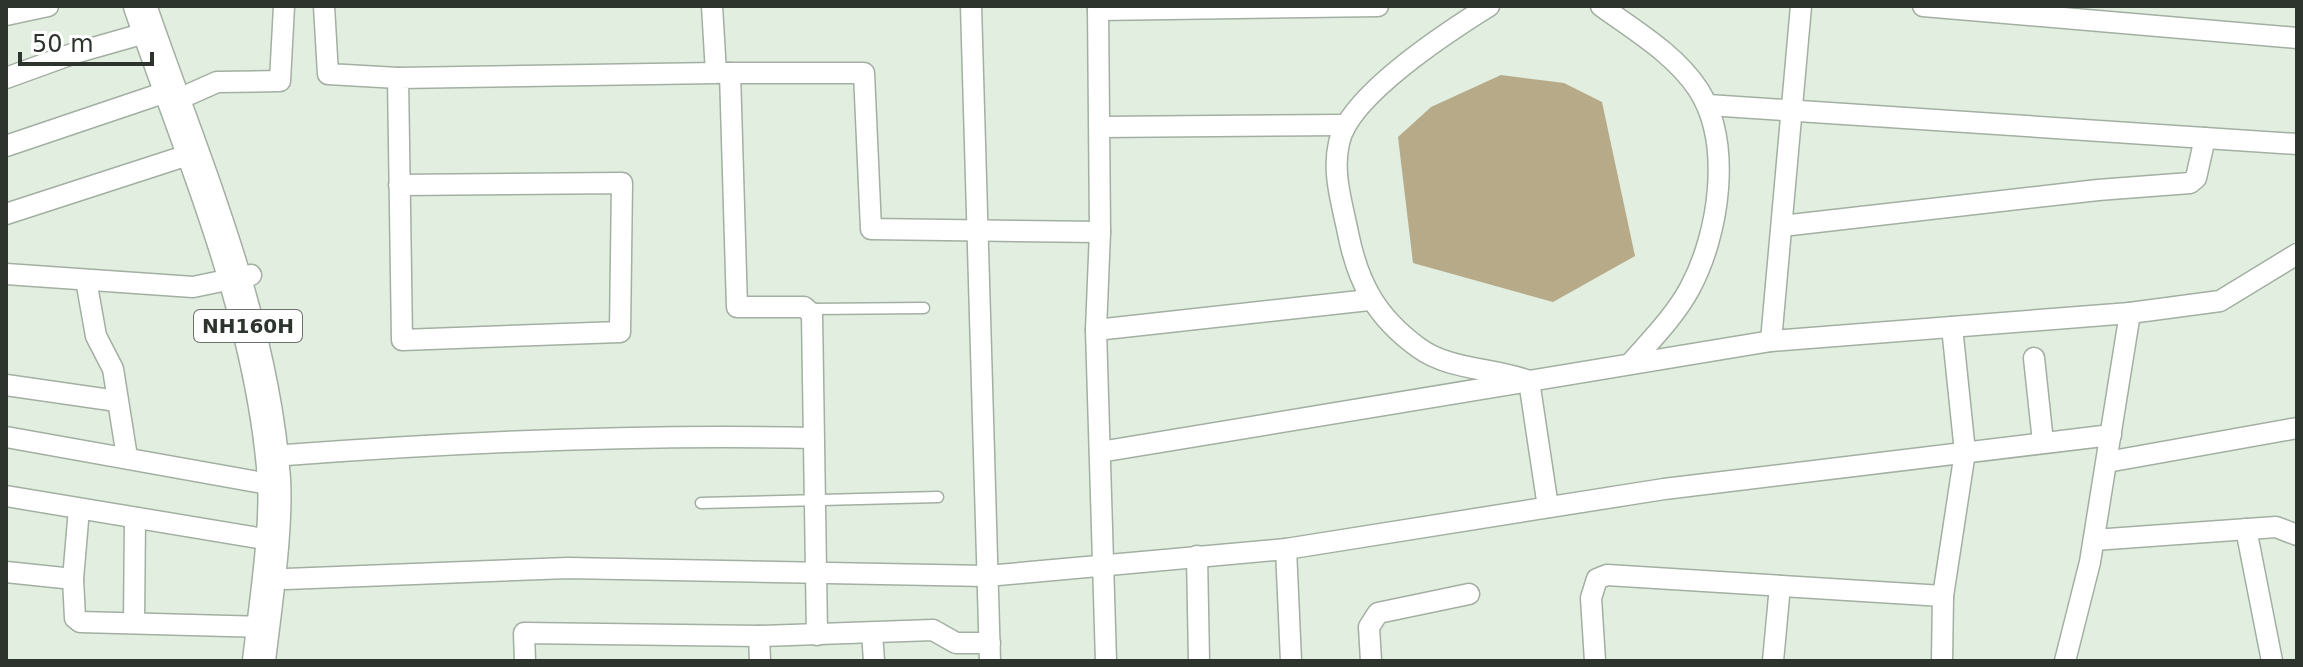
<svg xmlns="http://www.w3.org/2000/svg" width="2303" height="667" viewBox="0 0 2303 667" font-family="'DejaVu Sans',sans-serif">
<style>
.forest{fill:#b6aa88}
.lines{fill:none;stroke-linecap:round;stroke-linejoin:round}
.service-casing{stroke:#a3afa2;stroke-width:13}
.minor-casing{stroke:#a3afa2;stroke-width:23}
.trunk-casing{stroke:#a3afa2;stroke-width:35}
.service{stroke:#fff;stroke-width:10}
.minor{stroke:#fff;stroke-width:20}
.trunk{stroke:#fff;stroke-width:32}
.labels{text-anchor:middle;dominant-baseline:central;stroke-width:6;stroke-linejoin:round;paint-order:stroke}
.shield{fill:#fff;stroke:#6c706c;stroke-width:2}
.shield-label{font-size:20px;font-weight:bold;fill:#2d332d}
</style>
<rect width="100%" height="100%" fill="#e1eee0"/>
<!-- forest -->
<path class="forest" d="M1501 75 1564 83 1602 102 1635 256 1553 302 1413 263 1398 137 1431 107Z"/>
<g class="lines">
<!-- service casing -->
<g class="service-casing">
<g id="service">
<path d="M810 309 924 308"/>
<path d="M701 503 938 497"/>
</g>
</g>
<!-- minor casing -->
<g class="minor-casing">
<g id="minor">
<path d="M324 6 328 74 398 78"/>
<path d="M971 6 990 661"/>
<path d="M1098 6 1100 232 1096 330 1106 661"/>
<path d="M1489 6C1449 31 1348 96 1339 143 1332 173 1342 203 1348 233 1358 283 1376 317 1419 348 1449 370 1495 368 1529 381L1548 507"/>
<path d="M1601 6C1634 30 1675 54 1698 89 1733 143 1719 234 1690 288 1675 316 1651 340 1630 364"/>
<path d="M1801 6 1771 341 2130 313"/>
<path d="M1923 6 2297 38"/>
<path d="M1098 10 1378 6"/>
<path d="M6 15 48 6"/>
<path d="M720 73H864L871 229 1100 232"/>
<path d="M730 73 737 307H804L812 314 817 635"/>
<path d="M6 78 75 53 149 32"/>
<path d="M190 94 217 82 280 81 284 6"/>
<path d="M1708 105 2297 144"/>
<path d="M1100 127 1344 125"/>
<path d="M6 146 169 91"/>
<path d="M399 185 622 183 620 332 402 340C401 253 399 165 398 78L716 73 712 6"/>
<path d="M6 214 191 154"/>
<path d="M1782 226 2098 190 2190 183 2196 178 2205 138"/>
<path d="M6 274 193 287 251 275"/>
<path d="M86 280 96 336 113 369 127 457"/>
<path d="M1096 330 1369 300"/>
<path d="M2034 358 2043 442"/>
<path d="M6 385 117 401"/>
<path d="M6 437 274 485"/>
<path d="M1100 452 1771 341"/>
<path d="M286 455C461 442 637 434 813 438"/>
<path d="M2107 462 2297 428"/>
<path d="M6 496 270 540"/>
<path d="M2246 529 2272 661"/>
<path d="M2094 540 2276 527 2297 535"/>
<path d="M1286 549 1291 661"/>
<path d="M1197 556 1199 661"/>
<path d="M6 572 73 579 75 618 80 622 263 627"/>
<path d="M73 579 79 509"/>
<path d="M286 579 568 568 987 576 1286 549 1664 489 2111 435"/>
<path d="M134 623 135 518"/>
<path d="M872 633 874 661"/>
<path d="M759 636 760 661"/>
<path d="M525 661 524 633 759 636 933 630 956 643H990"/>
<path d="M1371 661 1369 627 1378 613 1469 594"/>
<path d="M1595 661 1591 598 1597 579 1607 575 1943 596"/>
<path d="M1773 661 1780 586"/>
<path d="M1942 661 1943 596 1965 452 1952 327"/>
<path d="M2065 661 2090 562 2130 313 2220 301 2297 254"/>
</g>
</g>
<!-- trunk casing -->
<g class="trunk-casing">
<path id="trunk" d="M140 6C193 160 262 315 274 479 277 531 265 608 259 661"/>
</g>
<!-- service -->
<use href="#service" class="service"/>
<!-- minor -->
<use href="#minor" class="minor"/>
<!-- trunk -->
<use href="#trunk" class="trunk"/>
</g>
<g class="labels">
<!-- shield labels -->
<rect class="shield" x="194" y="310" width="108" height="32" rx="6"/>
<g class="shield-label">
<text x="248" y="326">NH160H</text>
</g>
</g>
<!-- border -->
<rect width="2303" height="667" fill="none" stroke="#2d332d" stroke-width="16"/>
<!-- scale -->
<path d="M20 52v12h132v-12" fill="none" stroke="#2d332d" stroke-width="4"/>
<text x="32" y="52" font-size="24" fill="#2d332d" stroke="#ffffff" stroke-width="6" paint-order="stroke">50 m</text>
</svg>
